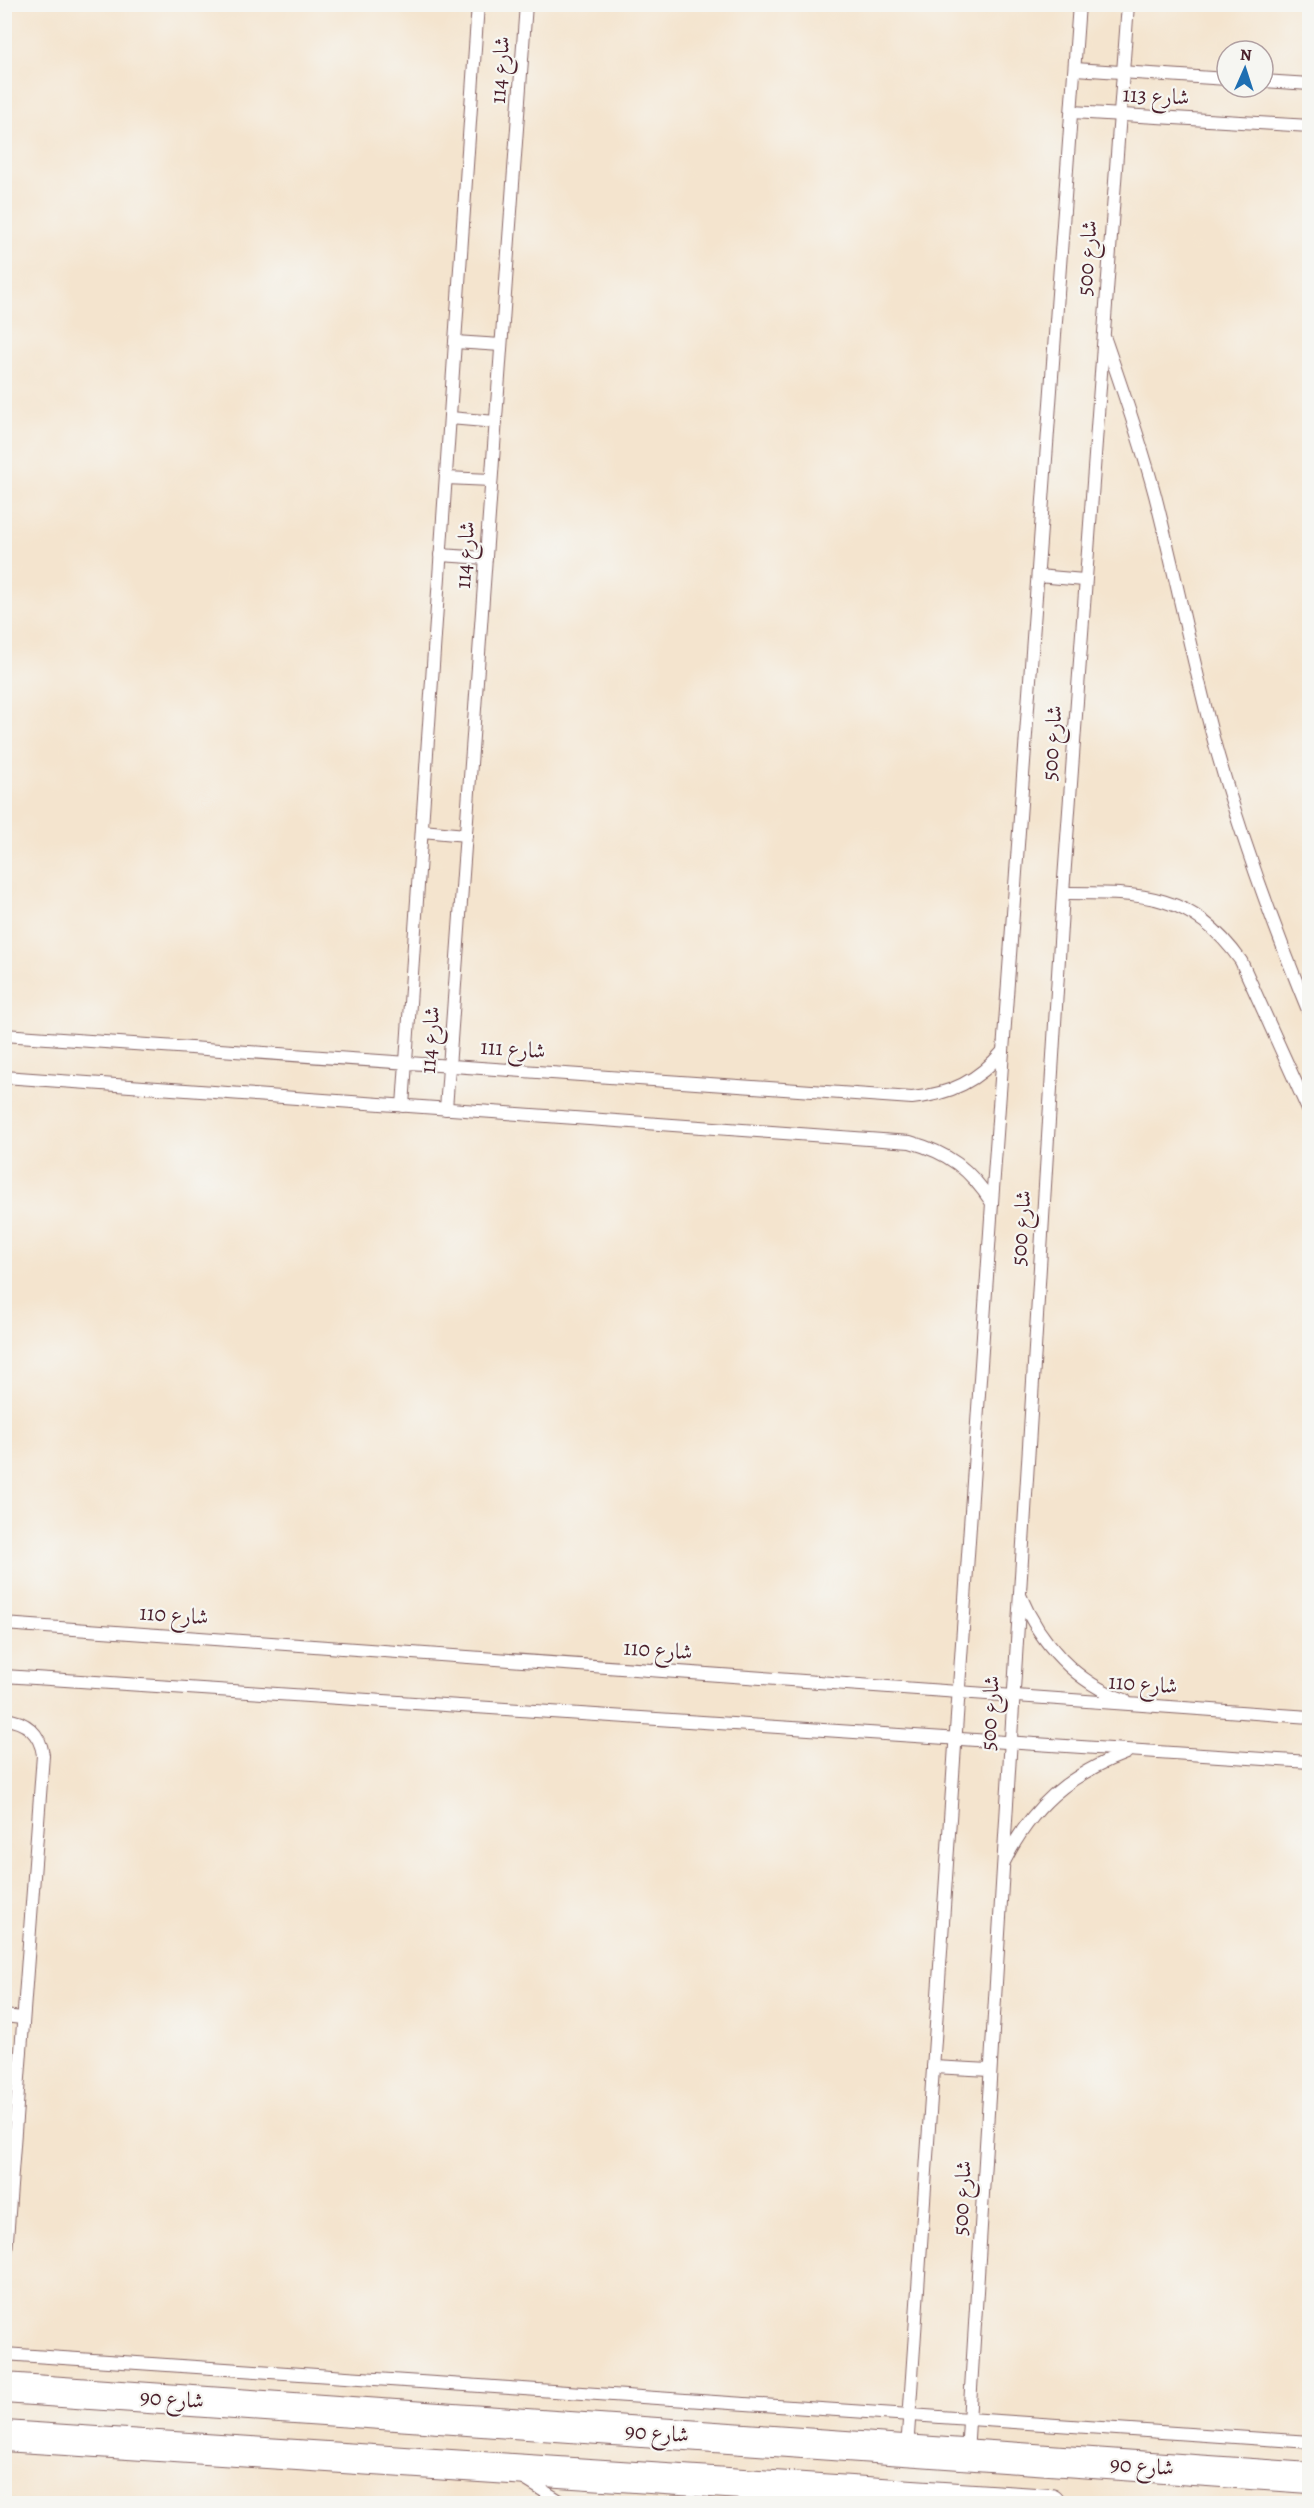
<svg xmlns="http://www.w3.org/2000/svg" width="1314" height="2508" viewBox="0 0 1314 2508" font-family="Alegreya,Amiri,serif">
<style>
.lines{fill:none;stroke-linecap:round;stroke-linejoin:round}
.service-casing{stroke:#866464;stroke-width:14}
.tertiary-casing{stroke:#866464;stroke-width:32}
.service{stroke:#fff;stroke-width:12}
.tertiary{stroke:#fff;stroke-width:30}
.labels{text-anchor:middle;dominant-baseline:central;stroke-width:4.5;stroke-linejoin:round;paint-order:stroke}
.street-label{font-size:22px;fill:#4a1f2b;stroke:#f6f6f2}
</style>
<rect width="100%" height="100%" fill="#f6f6f2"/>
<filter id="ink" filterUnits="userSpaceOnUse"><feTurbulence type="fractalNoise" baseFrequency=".0167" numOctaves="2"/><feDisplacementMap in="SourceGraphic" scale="12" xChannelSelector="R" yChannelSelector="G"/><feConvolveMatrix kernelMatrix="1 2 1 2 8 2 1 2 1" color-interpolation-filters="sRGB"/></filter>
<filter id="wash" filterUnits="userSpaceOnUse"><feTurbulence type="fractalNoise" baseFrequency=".008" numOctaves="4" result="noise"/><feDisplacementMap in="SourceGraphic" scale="24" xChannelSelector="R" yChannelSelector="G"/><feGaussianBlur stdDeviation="1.35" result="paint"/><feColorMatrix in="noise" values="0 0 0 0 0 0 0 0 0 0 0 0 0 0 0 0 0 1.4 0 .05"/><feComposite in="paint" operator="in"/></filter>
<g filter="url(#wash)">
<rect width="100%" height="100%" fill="#f4e4ce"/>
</g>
<g filter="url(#ink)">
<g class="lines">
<!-- service casing -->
<g class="service-casing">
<g id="service">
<path d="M1075 69 1227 79"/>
<path d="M1263 81 1310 84"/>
<path d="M1072 112 1310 126"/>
<path d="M1105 339C1123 391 1141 442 1155 495 1176 577 1192 659 1214 741 1240 835 1273 925 1310 1015"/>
<path d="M455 342 501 345"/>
<path d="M450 418 496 422"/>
<path d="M446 478 491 480"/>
<path d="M440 555 486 558"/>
<path d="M1038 576 1084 580"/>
<path d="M422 831 466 835"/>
<path d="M1063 893C1141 893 1192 892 1241 961L1310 1114"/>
<path d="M4 1035 912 1098C951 1094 978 1081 1003 1051"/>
<path d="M4 1077 910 1142C949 1153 970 1169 992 1203"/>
<path d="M403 1106 478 4"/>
<path d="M446 1109 526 4"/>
<path d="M1020 1595C1040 1643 1076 1683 1125 1700"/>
<path d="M4 1624 1310 1717"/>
<path d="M4 1676 1310 1762"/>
<path d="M4 1719C26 1721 40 1733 43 1755L4 2280"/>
<path d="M1004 1862C1032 1806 1068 1775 1126 1753"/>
<path d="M4 2016 22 2018"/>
<path d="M933 2067 990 2070"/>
<path d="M4 2354 1310 2442"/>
<path d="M907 2450 992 1203 1079 4"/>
<path d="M967 2454 1063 893 1128 4"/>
<path d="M521 2477 565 2504"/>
</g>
</g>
<!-- tertiary casing -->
<g class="tertiary-casing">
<g id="tertiary">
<path d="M4 2388 1310 2478"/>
<path d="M4 2436 1050 2504"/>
</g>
</g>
<!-- service -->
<use href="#service" class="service"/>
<!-- tertiary -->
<use href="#tertiary" class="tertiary"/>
</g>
</g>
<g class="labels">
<!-- street labels -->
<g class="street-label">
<text transform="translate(500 70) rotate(-86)">شارع 114</text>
<text transform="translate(1156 96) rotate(3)">شارع 113</text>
<text transform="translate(1087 258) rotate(-86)">شارع 500</text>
<text transform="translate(465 555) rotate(-86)">شارع 114</text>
<text transform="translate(1052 743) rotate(-86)">شارع 500</text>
<text transform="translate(430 1040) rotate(-86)">شارع 114</text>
<text transform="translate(513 1049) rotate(4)">شارع 111</text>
<text transform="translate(1021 1228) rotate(-86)">شارع 500</text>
<text transform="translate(174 1615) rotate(4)">شارع 110</text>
<text transform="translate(658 1650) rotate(4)">شارع 110</text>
<text transform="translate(1143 1684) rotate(4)">شارع 110</text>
<text transform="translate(990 1713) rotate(-87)">شارع 500</text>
<text transform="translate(962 2198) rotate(-87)">شارع 500</text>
<text transform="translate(172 2399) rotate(4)">شارع 90</text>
<text transform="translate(657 2433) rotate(4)">شارع 90</text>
<text transform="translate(1142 2466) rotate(4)">شارع 90</text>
</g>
</g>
<!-- margin -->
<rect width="1314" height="2508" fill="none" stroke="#f6f6f2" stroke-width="24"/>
<!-- north arrow -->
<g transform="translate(1245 69) rotate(3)"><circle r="28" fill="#f6f6f2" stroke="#b1a0a2" stroke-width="1.5"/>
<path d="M0-4.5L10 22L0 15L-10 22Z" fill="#1f6fb2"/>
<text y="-9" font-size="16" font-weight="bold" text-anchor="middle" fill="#4a1f2b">N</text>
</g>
</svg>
